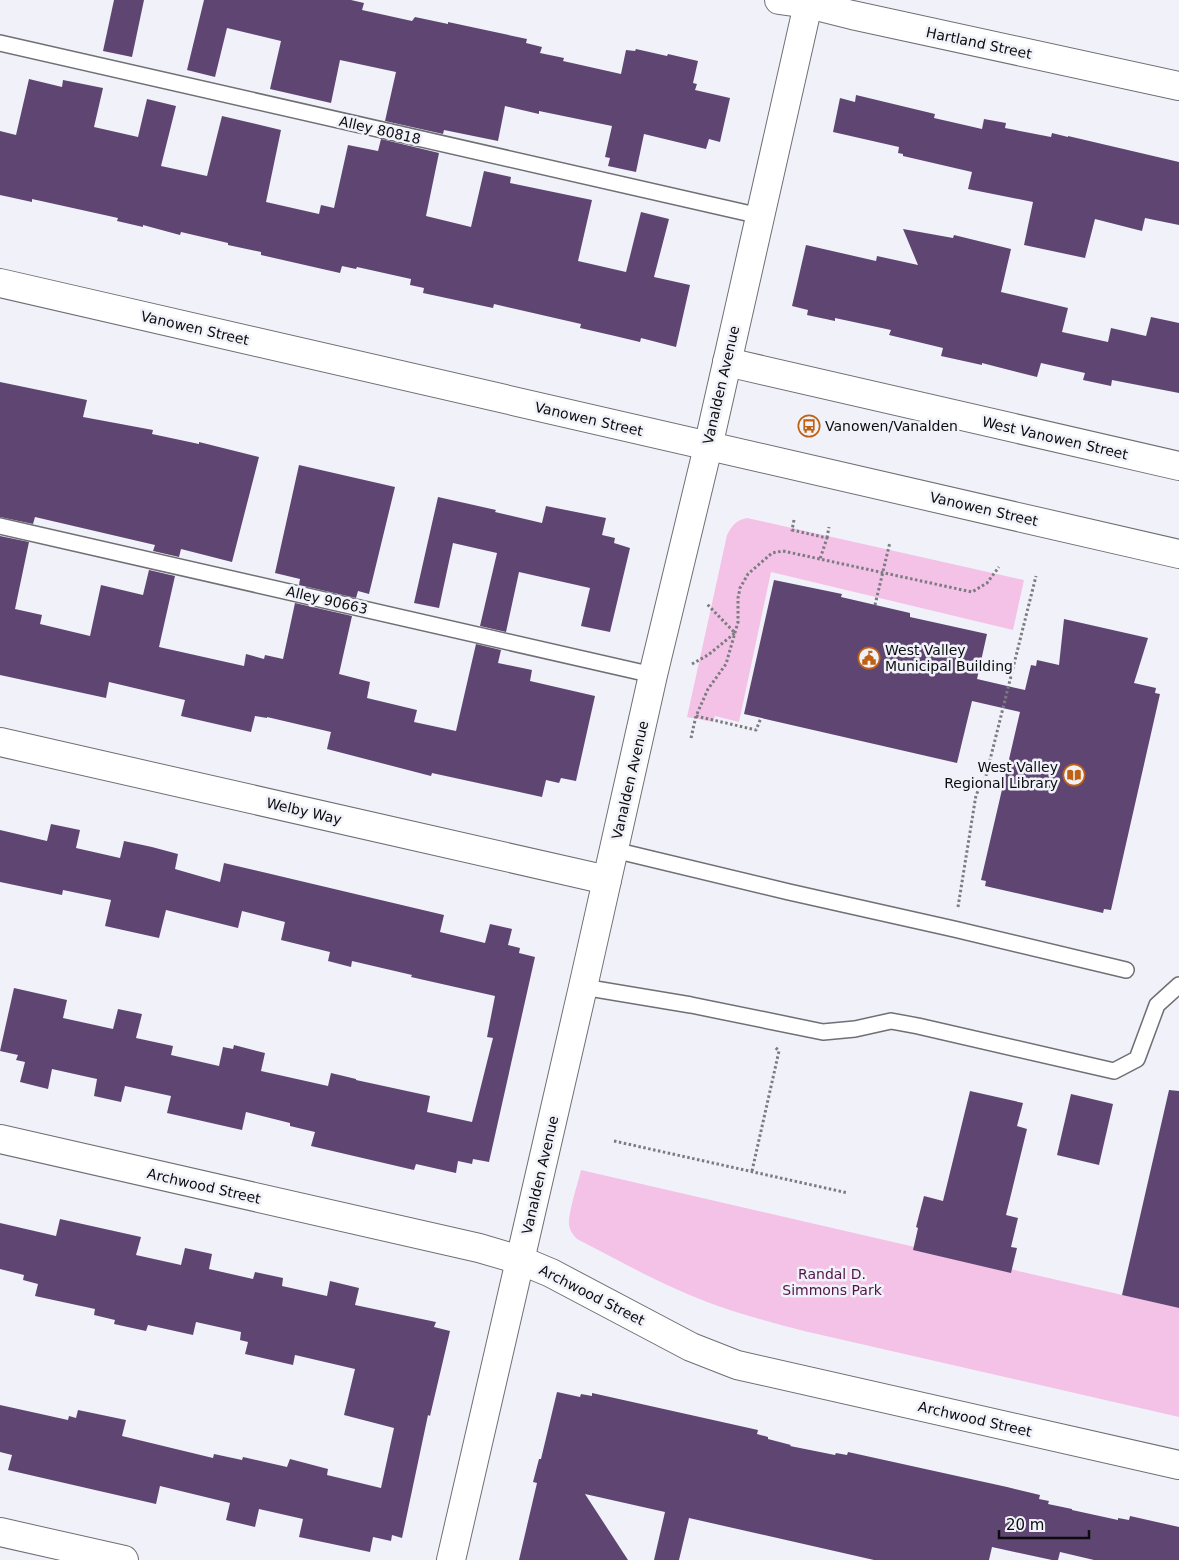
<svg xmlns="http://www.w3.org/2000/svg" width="1179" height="1560" viewBox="0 0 1179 1560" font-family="'DejaVu Sans',sans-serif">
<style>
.green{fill:#f4c2e7}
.building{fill:#5f4672}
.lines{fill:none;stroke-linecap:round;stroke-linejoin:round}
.service-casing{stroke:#6f6f75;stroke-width:18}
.minor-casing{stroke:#6f6f75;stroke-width:30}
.tertiary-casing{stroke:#6f6f75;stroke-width:30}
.secondary-casing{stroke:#6f6f75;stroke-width:30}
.path{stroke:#7b7c80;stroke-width:3;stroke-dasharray:2.5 2.5;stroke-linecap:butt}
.service{stroke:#fff;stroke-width:15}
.minor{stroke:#fff;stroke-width:28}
.tertiary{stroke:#fff;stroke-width:28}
.secondary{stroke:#fff;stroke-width:28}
.labels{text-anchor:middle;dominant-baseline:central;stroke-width:5;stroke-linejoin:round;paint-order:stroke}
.street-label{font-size:14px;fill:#0c0c0e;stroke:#f1f2f9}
.poi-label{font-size:14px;fill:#0c0c0e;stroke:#f1f2f9;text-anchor:start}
.park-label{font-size:14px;fill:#4f1545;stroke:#f1f2f9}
</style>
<rect width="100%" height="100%" fill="#f1f2f9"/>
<!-- green -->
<g class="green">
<path d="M747 518 1024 580 1013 630 771 572 739 722 715 716 713 722 687 717 727 535C732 525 737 520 747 518Z"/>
<path d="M581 1170 1179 1308V1417L804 1331C761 1320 717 1308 676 1289 642 1274 610 1256 577 1239 573 1235 570 1231 569 1225 568 1213 578 1183 581 1170Z"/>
</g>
<!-- building -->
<g class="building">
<path d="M114 0H144L132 57 103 51Z"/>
<path d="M204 0H351L364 3 362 10 412 21 415 17 448 24V22L527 39 526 43 542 47 540 53 564 58 563 61 621 74 626 50 635 51 636 49 667 56 668 54 698 61 693 83 697 84 695 90 730 98 720 142 709 139 706 149 644 134 636 172 608 166 610 158 605 157 612 126 539 111V114L505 106 498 141 444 130 443 134 385 121 396 72 340 60 331 103 270 89 281 41 227 28 215 77 187 70Z"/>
<path d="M29 79 62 87 63 80 103 88 94 127 138 137 147 99 176 106 161 166 207 176 222 116 281 130 266 202 319 214 321 205 334 208 348 145 378 151 381 139 439 153 426 216 471 227 484 171 511 177 510 183 592 200 578 261 626 272 641 212 669 219 654 277 690 285 676 347 641 338 640 342 615 336 580 328 581 324 494 304 493 308 423 293 424 288 410 285 411 279 357 267 356 269 342 266 340 273 261 255V252L228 245V243L181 232 180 235 143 225V227L117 221 118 218 32 199V202L0 195V131L16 135Z"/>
<path d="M856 95 935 114 934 118 982 129 984 119 1006 123 1005 128 1051 137 1052 133 1068 137V136L1179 162V225L1145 218 1142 231 1095 219 1085 258 1024 245 1033 202 968 189 972 172 903 156V154L898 153 899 147 833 132 840 98 855 102Z"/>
<path d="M903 229 953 238 954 235 1011 249 1001 292 1068 308 1062 332 1108 342 1111 328 1146 336 1151 317 1179 323V393L1112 380 1111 386 1083 380 1085 373 1041 363 1037 377 982 363V365L941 356 943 348 889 335 891 330 835 318V321L807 315 808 310 792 306 806 245 876 261 877 256 918 265Z"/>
<path d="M0 382 87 400 83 417 153 430 152 434 199 444V442L259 457 232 562 181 549 179 557 153 551 155 545 35 517 33 524 0 517Z"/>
<path d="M299 465 395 487 369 594 358 591 356 598 299 585 300 579 275 573Z"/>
<path d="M438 497 496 510 495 512 542 523 546 506 606 518 602 535 615 538 614 543 630 548 610 632 581 626 590 588 519 572 506 632 480 626 497 553 453 543 439 608 414 603Z"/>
<path d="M0 536 29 542 15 609 42 615 40 624 90 636 101 585 143 595 149 570 175 576 159 647 244 666 246 654 264 659 265 655 283 659 295 603 352 616 339 674 370 682 367 698 417 710 414 722 456 731 476 644 501 650 498 663 532 670 530 681 595 696 576 781 561 778 559 783 546 780 542 797 432 773 431 776 327 749 331 732 267 717V718L255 716 251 732 181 716 185 700 109 682 106 698 0 675Z"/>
<path d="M774 580 842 594 841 597 910 613V617L987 634 977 679 1025 690 1031 665 1036 666 1037 660 1059 665 1064 619 1148 638 1134 683 1156 688 1155 693 1160 694 1111 910 1104 909 1103 913 985 886 986 881 981 880 1020 712 972 701 957 763 744 714Z"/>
<path d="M51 824 80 830 76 848 120 858 124 841 152 847 178 854 175 869 220 882 224 863 444 915 440 932 485 943 490 924 512 929 508 945 520 948 519 953 535 957 489 1162 473 1159 472 1164 458 1161 456 1173 416 1164 414 1170 311 1146 315 1132 290 1126V1123L246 1112 242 1130 167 1113 171 1096 125 1086 121 1102 94 1096 97 1079 52 1069 48 1089 20 1082 25 1062 16 1060 18 1055 0 1051 14 988 67 1000 63 1018 113 1029 118 1009 142 1014 136 1038 173 1046 171 1055 219 1066 223 1047 233 1049 234 1045 265 1053 261 1071 328 1086 331 1073 356 1079V1080L430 1096 427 1112 472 1122 493 1038 487 1037 495 996 411 977 412 975 352 961 351 967 328 961 330 952 281 940 285 922 242 911 238 928 166 910 159 938 105 926 111 900 63 890 62 895 0 882V830L47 841Z"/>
<path d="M1169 1090 1179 1091V1308L1122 1295Z"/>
<path d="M970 1091 1023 1103 1017 1126 1027 1129 1006 1215 1018 1218 1011 1247 1017 1248 1011 1273 913 1250 918 1228 916 1227 924 1196 943 1201Z"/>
<path d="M1071 1094 1113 1104 1099 1165 1057 1155Z"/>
<path d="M60 1219 141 1237 136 1255 181 1265 185 1248 212 1254 209 1269 253 1279 255 1272 283 1278 282 1286 327 1296 330 1281 359 1288 355 1305 436 1322 434 1327 450 1331 430 1416 428 1415 402 1538 392 1535 391 1541 373 1537 370 1552 299 1537 303 1519 259 1509 255 1527 226 1520 230 1503 160 1486 156 1504 8 1470 12 1455 0 1452V1405L68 1420 69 1416 76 1418 78 1410 126 1420 122 1436 213 1458 214 1454 242 1460 243 1457 287 1467 290 1459 328 1469 327 1475 381 1488 394 1428 344 1415 355 1369 295 1355 293 1365 245 1354 248 1342 240 1340 241 1332 196 1322 193 1335 148 1325 146 1331 114 1324 115 1320 94 1315 95 1309 35 1296 38 1284 23 1280 24 1275 0 1269V1223L56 1236Z"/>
<path d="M557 1392 580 1397 581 1394 592 1396V1393L758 1430 757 1434 768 1437V1439L791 1445 790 1446 835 1455 836 1453 847 1455 848 1452 1007 1487 1040 1495 1039 1499 1049 1501 1048 1504 1072 1509V1510L1118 1520V1518L1129 1520 1130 1516 1179 1527V1560H1094L1060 1552 1058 1560H1052L992 1547 989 1560H874L689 1518 679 1560H654L665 1512 585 1494 628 1560H519L537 1483 533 1482 539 1459H541Z"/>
</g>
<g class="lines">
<!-- service casing -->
<g class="service-casing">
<g id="service">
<path d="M0 43 760 216"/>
<path d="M0 526 653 675"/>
<path d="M614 850 789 892 954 929 1126 970"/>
<path d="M583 987 691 1005 823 1032 855 1029 891 1021 918 1026 1114 1071 1137 1059 1157 1005 1179 985"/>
</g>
</g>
<!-- minor casing -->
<g class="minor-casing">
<g id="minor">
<path d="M779 0 808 4 852 15 1179 86"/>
<path d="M727 362 1179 466"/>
<path d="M0 742 607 880"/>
<path d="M0 1139 479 1248 520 1260 551 1273 691 1347 737 1365 1179 1465"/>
<path d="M0 1532 124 1560"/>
</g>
</g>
<!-- tertiary casing -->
<g class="tertiary-casing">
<path id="tertiary" d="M451 1560 583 987 653 675 708 447 809 0"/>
</g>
<!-- secondary casing -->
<g class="secondary-casing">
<path id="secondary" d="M0 283 1179 554"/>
</g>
<!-- path -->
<g class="path">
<path d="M794 520 792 530 827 538 820 559"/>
<path d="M827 538 829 527"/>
<path d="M875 605 890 542"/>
<path d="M692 664 708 655 735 633 706 603"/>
<path d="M696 716 756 730 761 718"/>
<path d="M691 738 696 716 708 689 726 664 738 622V598L740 588 748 574 772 553 783 551 972 592 987 583 999 567"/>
<path d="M958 907 976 795 986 776 1036 576"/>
<path d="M614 1141 848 1193"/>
<path d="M752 1171 779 1051 775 1047"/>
</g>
<!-- service -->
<use href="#service" class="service"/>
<!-- minor -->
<use href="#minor" class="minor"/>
<!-- tertiary -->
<use href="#tertiary" class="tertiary"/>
<!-- secondary -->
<use href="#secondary" class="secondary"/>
</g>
<!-- icons -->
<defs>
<g id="bus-ring" transform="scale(1.125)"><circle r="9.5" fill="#f1f2f9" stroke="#bf6113" stroke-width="1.5"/><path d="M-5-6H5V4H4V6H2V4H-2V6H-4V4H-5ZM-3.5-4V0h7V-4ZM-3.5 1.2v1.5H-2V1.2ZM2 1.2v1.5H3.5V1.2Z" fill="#bf6113"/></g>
<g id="civic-ring" transform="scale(1.125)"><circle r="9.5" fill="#f1f2f9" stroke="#bf6113" stroke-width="1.5"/><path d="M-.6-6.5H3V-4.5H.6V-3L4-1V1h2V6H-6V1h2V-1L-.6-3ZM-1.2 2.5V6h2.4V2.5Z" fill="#bf6113"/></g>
<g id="library-ring" transform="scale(1.125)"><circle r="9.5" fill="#f1f2f9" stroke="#bf6113" stroke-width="1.5"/><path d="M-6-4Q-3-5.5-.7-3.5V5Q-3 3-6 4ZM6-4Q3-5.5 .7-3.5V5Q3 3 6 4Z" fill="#bf6113"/></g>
</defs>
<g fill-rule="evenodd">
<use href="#bus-ring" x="809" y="426"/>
<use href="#civic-ring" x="869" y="658"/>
<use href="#library-ring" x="1074" y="775"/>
</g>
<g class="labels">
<!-- street labels -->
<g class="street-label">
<text transform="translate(979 43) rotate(12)">Hartland Street</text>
<text transform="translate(380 130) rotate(13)">Alley 80818</text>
<text transform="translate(195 328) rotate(13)">Vanowen Street</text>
<text transform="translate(721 385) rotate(-77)">Vanalden Avenue</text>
<text transform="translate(589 419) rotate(13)">Vanowen Street</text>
<text transform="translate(1055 438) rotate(13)">West Vanowen Street</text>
<text transform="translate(984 509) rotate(13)">Vanowen Street</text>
<text transform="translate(327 600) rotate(13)">Alley 90663</text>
<text transform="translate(630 780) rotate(-77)">Vanalden Avenue</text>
<text transform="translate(304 811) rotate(13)">Welby Way</text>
<text transform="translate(540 1175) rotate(-77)">Vanalden Avenue</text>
<text transform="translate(204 1186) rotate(13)">Archwood Street</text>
<text transform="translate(592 1295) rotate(27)">Archwood Street</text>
<text transform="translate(975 1419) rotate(13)">Archwood Street</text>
</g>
<!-- poi labels -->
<g class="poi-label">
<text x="825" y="426">Vanowen/Vanalden</text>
<text x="885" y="650">West Valley<tspan x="885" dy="16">Municipal Building</tspan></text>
<text x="1058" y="767" text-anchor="end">West Valley<tspan x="1058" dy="16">Regional Library</tspan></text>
</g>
<!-- park labels -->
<g class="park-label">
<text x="832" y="1274">Randal D.<tspan x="832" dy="16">Simmons Park</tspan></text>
</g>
</g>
<!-- scale -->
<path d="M999 1530v8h90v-8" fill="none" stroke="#0c0c0e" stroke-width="2.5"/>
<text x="1006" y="1530" font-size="15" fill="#0c0c0e" stroke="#f1f2f9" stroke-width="4" paint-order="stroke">20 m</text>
</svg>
